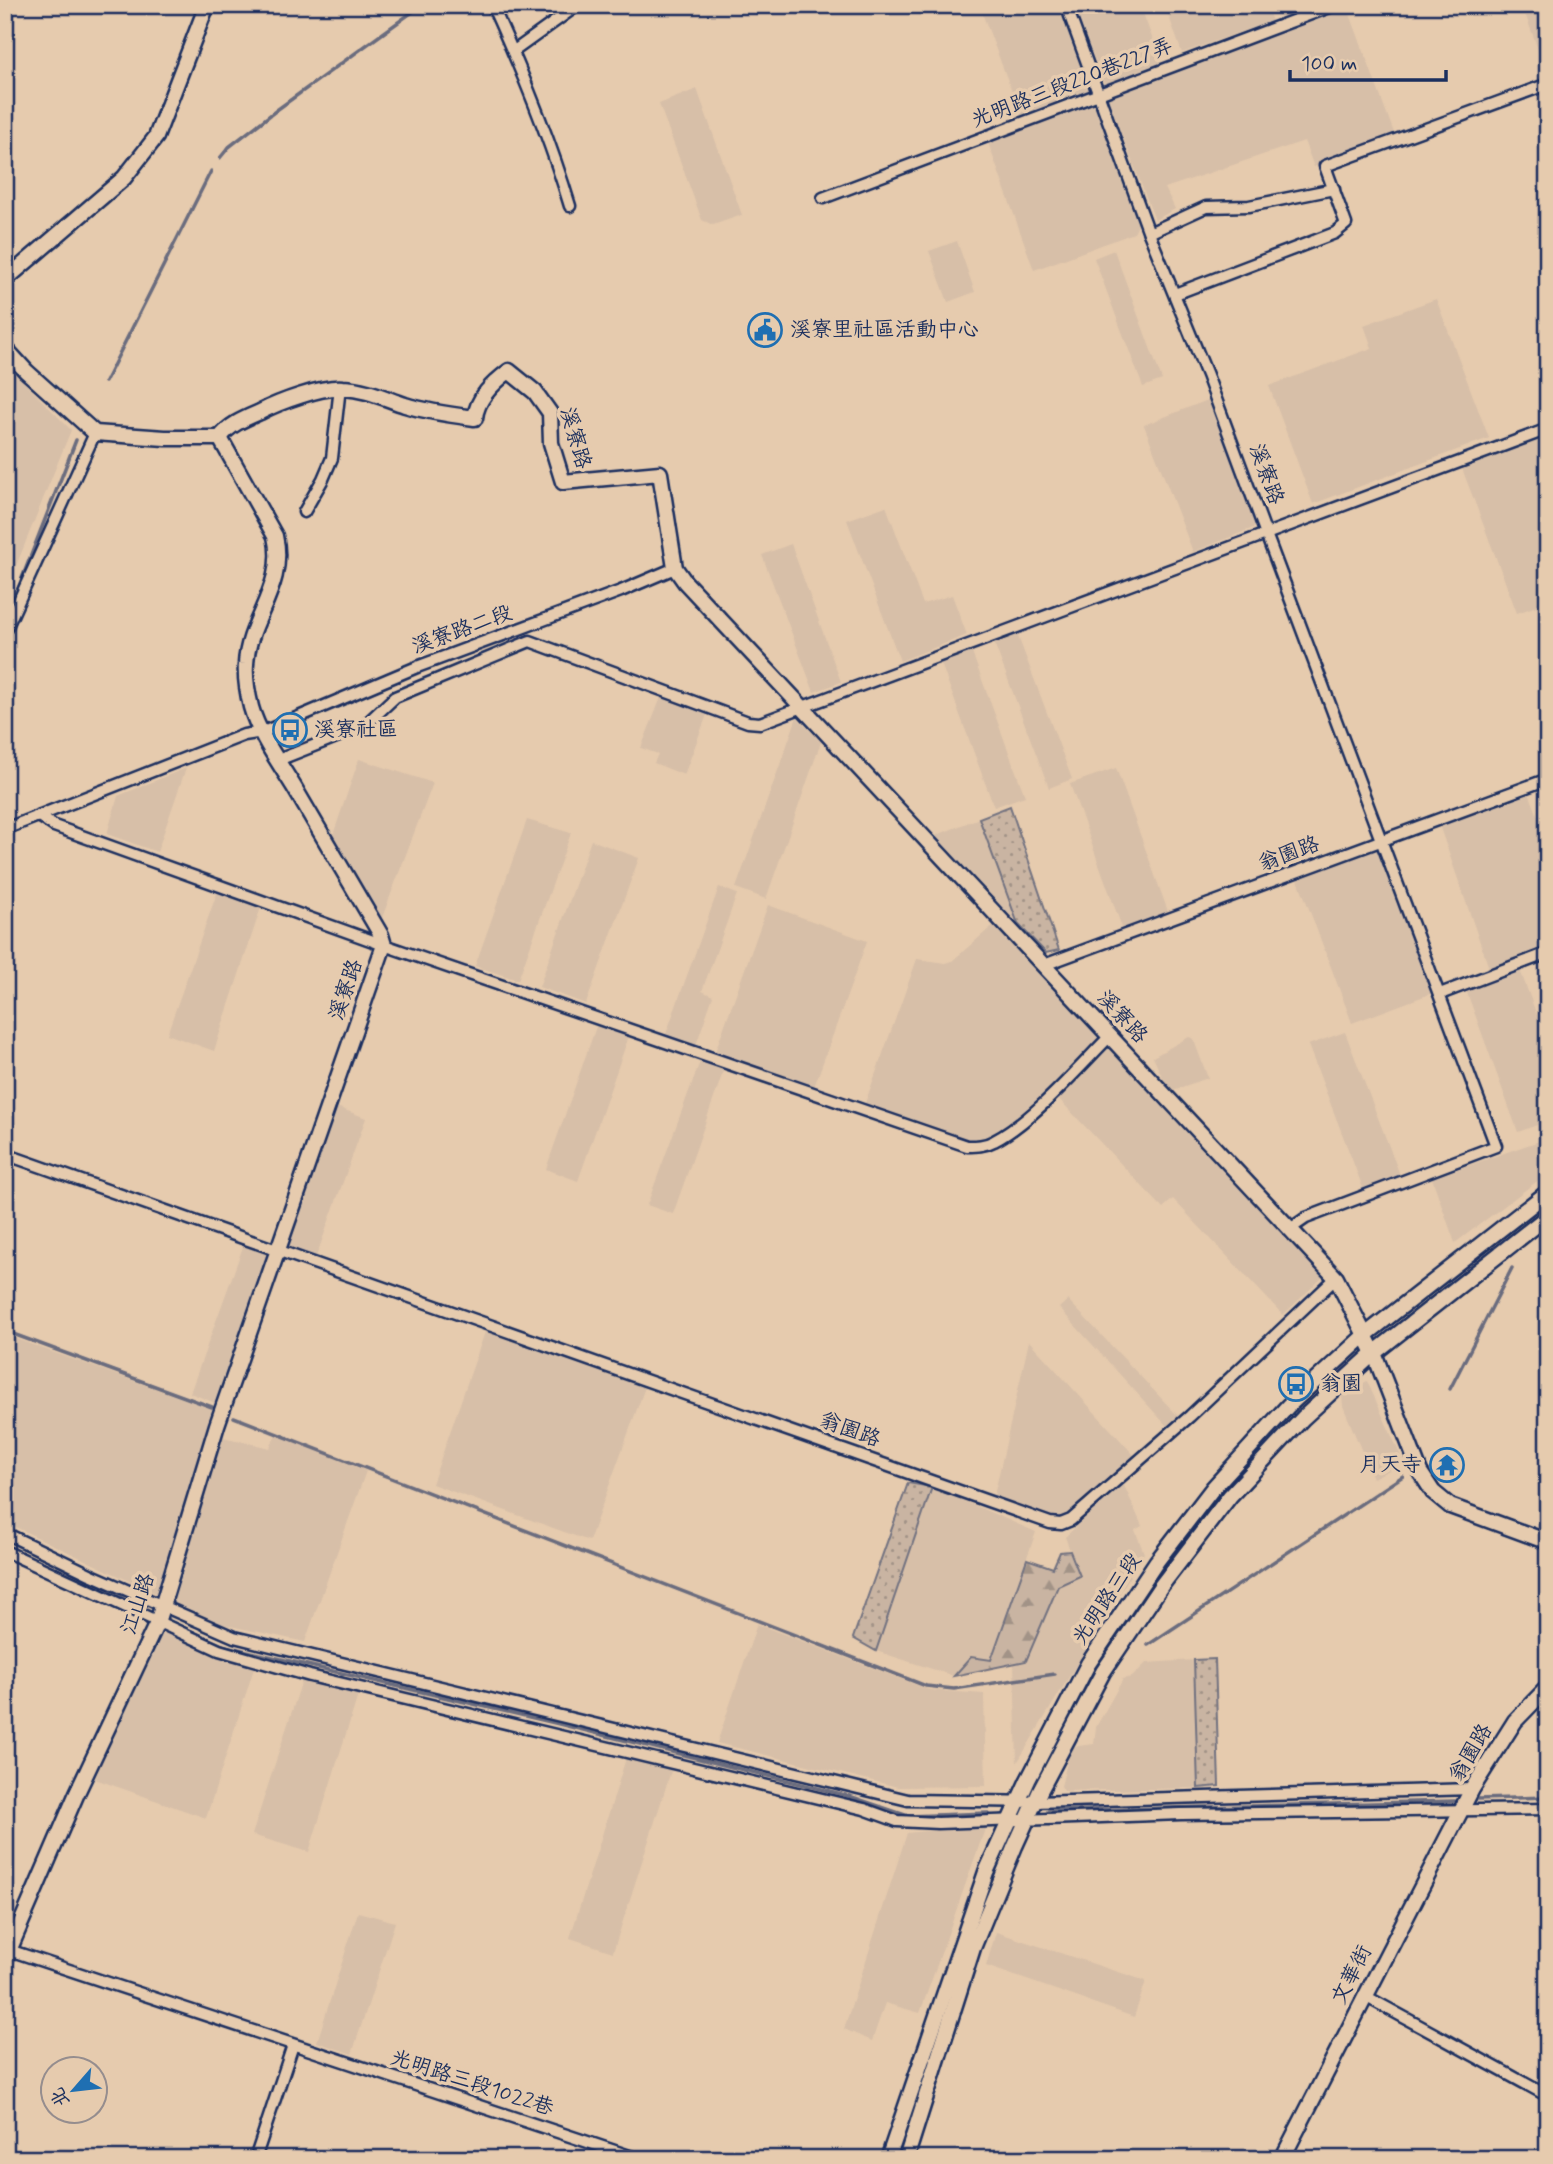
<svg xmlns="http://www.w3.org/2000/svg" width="1553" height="2164" viewBox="0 0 1553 2164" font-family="Mynerve,'LXGW WenKai TC',sans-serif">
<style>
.built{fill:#d7bfa8}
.grass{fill:url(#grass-dots);stroke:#727280;stroke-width:2}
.forest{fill:url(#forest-firs);stroke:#727280;stroke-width:2}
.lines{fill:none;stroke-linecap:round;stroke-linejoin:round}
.stream{stroke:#6b6c7e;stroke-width:3.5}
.street-casing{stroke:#1b2f5e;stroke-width:15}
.secondary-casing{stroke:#1b2f5e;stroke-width:19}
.primary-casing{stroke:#1b2f5e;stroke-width:19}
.street{stroke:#e6cbae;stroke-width:10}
.secondary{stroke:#e6cbae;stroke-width:14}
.primary{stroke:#e6cbae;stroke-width:14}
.labels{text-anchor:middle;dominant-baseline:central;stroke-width:7;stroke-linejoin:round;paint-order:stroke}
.street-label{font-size:21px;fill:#1b2f5e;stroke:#e6cbae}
.poi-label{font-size:21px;fill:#1b2f5e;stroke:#e6cbae;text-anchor:start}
</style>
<defs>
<pattern id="grass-dots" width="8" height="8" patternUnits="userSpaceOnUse" patternTransform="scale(1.75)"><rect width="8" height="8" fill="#c9b4a2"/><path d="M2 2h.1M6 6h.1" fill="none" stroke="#a29387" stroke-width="1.8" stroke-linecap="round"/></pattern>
<pattern id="forest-firs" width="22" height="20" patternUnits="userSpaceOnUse" patternTransform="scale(1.75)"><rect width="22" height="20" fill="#c9b4a2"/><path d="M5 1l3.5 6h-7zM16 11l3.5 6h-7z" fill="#a29387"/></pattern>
</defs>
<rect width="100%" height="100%" fill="#e6cbae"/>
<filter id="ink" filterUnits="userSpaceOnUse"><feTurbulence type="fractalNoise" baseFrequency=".0143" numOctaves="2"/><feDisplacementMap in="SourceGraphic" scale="14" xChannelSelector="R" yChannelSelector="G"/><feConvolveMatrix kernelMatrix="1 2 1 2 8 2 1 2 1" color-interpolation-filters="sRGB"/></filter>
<g filter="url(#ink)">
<!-- built -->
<g class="built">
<path d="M979 5H1063L1094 88 1021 115Z"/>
<path d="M1074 5H1140L1161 62 1104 84Z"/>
<path d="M1165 5H1266L1272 21 1182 53Z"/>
<path d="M1522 5H1548V77Z"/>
<path d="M1347 6 1394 133 1314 167 1304 141 1165 188 1175 209 1155 220 1107 96Z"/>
<path d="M697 89 742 215 713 225 702 220 659 104Z"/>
<path d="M1091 102 1104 108 1142 217 1134 233 1034 270 987 140Z"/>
<path d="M957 241 975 292 948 302 929 251Z"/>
<path d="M1114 250 1162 380 1143 387 1094 258Z"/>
<path d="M1436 299 1489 438 1313 504 1269 386 1372 348 1364 325Z"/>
<path d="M5 363 71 430 5 593Z"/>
<path d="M1213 398 1258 521V526L1193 552 1144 425Z"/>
<path d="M1548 434V602L1517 613 1461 466Z"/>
<path d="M886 506 923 604 952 595 967 635 900 661 847 520Z"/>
<path d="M791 544 841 682 814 692 762 555Z"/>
<path d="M1016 631 1072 779 1049 788 993 640Z"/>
<path d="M971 650 1025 796 994 807 940 661Z"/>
<path d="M662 695 708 712 684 775 654 763 658 754 641 748Z"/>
<path d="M797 717 821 742 766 899 736 888Z"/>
<path d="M359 759 433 783 380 923 332 838Z"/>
<path d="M186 768 157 852 107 834 118 796Z"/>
<path d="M1116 768 1170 917 1124 933 1070 784Z"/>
<path d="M1528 790 1548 843V945L1489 968 1438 822Z"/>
<path d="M979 818 1018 924 937 842V835Z"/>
<path d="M527 820 571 833 518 980 475 966Z"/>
<path d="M591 840 639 858 586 1004 539 987Z"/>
<path d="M1380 846 1435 992 1352 1023 1297 877Z"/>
<path d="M719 887 737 894 702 991 713 996 696 1045 666 1034Z"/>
<path d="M218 890 262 904 214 1051 167 1034Z"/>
<path d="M768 905 867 941 814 1087 715 1052Z"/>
<path d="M997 922 1101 1036 1100 1044 996 1139 975 1145 864 1106 917 959 945 963 952 961Z"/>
<path d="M1520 970 1548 1045V1121L1518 1132 1466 990Z"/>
<path d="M597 1024 631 1030 578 1181 546 1169Z"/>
<path d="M1345 1032 1400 1175 1363 1188 1308 1045Z"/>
<path d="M1189 1037 1193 1038 1208 1078 1173 1090 1164 1081 1153 1057Z"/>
<path d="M1112 1046 1321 1271 1322 1278 1283 1315 1173 1199 1163 1208 1056 1096 1107 1048Z"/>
<path d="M702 1056 726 1064 673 1214 647 1205Z"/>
<path d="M334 1106 366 1118 316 1257 283 1244Z"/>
<path d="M1548 1138V1173L1455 1243 1432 1178Z"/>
<path d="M244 1244 271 1254 218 1404 190 1393Z"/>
<path d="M1068 1300 1178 1416 1167 1426 1059 1308Z"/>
<path d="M486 1329 645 1387 589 1541 432 1484Z"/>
<path d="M5 1335 215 1410 159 1595 5 1522Z"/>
<path d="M1029 1341 1134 1455 1062 1520 1057 1521 994 1496Z"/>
<path d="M1367 1381 1404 1463 1373 1478 1343 1406 1342 1396Z"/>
<path d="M276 1434 366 1471 305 1642 221 1624 170 1602 218 1436 270 1448Z"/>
<path d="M1123 1483 1142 1526 1135 1530 1144 1553 1017 1763 1014 1663 1026 1661 1058 1586 1080 1576 1065 1537Z"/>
<path d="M932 1487 1036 1532 990 1661 971 1657 954 1676 876 1651Z"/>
<path d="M757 1624 930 1690 984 1694 986 1786 898 1787 717 1743Z"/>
<path d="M175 1631 256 1662 206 1818 95 1779 149 1649 159 1636Z"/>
<path d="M1194 1660 1198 1788 1064 1791 1061 1786 1071 1747 1094 1744 1096 1727 1123 1679 1132 1677 1146 1663Z"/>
<path d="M304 1674 359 1692 309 1852 252 1835Z"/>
<path d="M627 1755 672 1768 613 1952 570 1938Z"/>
<path d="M977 1825 985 1829 920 2013 885 2003 872 2041 844 2029 907 1833Z"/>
<path d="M358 1912 395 1922 352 2054 317 2042Z"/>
<path d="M996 1932 1146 1981 1134 2017 986 1966Z"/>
</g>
<!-- grass -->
<g class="grass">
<path d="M1010 806 1059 950 1046 953 1018 924 979 818Z"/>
<path d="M908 1483 932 1487 876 1651 853 1638Z"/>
<path d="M1215 1659 1219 1786 1198 1788 1194 1660Z"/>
</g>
<!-- forest -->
<path class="forest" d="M1070 1551 1080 1576 1058 1586 1026 1661 954 1676 971 1657 991 1660 1027 1559 1053 1568 1060 1552Z"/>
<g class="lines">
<!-- stream -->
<g class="stream">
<path d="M220 158 229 147 278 109 422 5"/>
<path d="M105 382 211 171"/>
<path d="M12 604 76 440"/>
<path d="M5 1331 212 1407"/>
<path d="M1450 1389 1512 1268"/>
<path d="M234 1417 926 1686 954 1689 1055 1674"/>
<path d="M26 1548 151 1613"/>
<path d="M169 1621 225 1646 555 1723 849 1796 908 1816 988 1813"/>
<path d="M1148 1645 1403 1476"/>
<path d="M1477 1799 1548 1797"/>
<path d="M1048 1811 1455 1801"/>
</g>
<!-- street casing -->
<g class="street-casing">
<g id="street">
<path d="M492 5C522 71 549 136 570 206"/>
<path d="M514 51 578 5"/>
<path d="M823 198 1335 5"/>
<path d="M1149 233 1206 207 1249 206 1334 189"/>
<path d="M1175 294 1335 233 1346 224 1325 166 1548 84"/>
<path d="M304 512 323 479 332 458 340 387"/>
<path d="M5 631 95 433"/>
<path d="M278 760 364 726 395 697 530 641 748 722 760 723 1266 534 1207 375 1149 233 1066 5"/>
<path d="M39 816 54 826 384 945 967 1146C976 1146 985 1146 994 1141 1032 1122 1080 1066 1111 1035"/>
<path d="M5 829 244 735 263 732 417 667 621 591 675 568"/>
<path d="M1044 965 1548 779"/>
<path d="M1440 994 1548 953"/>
<path d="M5 1154 1050 1523 1061 1524 1071 1520 1190 1416 1336 1278"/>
<path d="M1290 1229 1306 1218 1496 1146 1266 534 1548 429"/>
<path d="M5 1533 90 1574 234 1637 908 1800 1035 1802 1472 1789"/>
<path d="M5 1551 219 1650 310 1676 864 1809 897 1821 938 1823 1181 1814 1548 1809"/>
<path d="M6 1949 639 2159"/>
<path d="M1365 1996 1548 2096"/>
<path d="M255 2159 293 2045"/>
</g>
</g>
<!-- secondary casing -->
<g class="secondary-casing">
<g id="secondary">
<path d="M5 348 26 371 95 433 165 438H220"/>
<path d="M220 438C228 425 246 418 260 412 279 402 322 386 343 388 366 389 384 398 405 405 428 412 452 415 475 418 477 398 493 383 509 371L535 392 550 413 551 443 563 482 660 473 675 568 685 582 1336 1278 1374 1353 1420 1472 1433 1492 1450 1506 1548 1542"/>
<path d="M5 1960 77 1793 157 1623 217 1425 384 945 381 935C352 886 323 837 294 787 280 764 258 733 251 707 248 695 245 677 246 664 248 619 287 586 275 536L220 438"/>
<path d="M888 2159 986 1872 1028 1780 1088 1664 1157 1561 1213 1488 1288 1406 1364 1336 1548 1192"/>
<path d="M906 2159 973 1948 1015 1846 1040 1791 1103 1672 1161 1586 1230 1496 1303 1418 1374 1353 1548 1216"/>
<path d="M1282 2159 1472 1789 1515 1721 1548 1687"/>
</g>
</g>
<!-- primary casing -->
<g class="primary-casing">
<path id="primary" d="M5 280 124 178 156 137 207 5"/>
</g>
<!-- street -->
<use href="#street" class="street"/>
<!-- secondary -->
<use href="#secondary" class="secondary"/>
<!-- primary -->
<use href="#primary" class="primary"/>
</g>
</g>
<!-- icons -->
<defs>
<g id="civic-ring" transform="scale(1.75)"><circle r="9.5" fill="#e6cbae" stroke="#1f6fb2" stroke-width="1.5"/><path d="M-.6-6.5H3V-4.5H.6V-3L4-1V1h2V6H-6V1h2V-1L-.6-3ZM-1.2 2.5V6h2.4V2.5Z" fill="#1f6fb2"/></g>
<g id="bus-ring" transform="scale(1.75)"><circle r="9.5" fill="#e6cbae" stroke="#1f6fb2" stroke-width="1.5"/><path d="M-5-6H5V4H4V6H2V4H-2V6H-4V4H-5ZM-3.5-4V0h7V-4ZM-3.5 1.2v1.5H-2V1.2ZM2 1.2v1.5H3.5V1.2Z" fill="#1f6fb2"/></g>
<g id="temple-ring" transform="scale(1.75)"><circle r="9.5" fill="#e6cbae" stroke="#1f6fb2" stroke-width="1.5"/><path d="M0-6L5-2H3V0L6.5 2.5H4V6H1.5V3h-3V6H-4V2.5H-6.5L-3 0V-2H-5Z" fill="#1f6fb2"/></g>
</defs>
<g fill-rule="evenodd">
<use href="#civic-ring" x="765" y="330"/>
<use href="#bus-ring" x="290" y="730"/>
<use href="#bus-ring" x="1296" y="1384"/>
<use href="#temple-ring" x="1447" y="1465"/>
</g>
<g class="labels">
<!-- street labels -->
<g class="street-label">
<text transform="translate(1072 83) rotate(-21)">光明路三段220巷227弄</text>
<text transform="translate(575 438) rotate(74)">溪寮路</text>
<text transform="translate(1266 474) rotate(70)">溪寮路</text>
<text transform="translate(462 630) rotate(-20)">溪寮路二段</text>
<text transform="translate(1289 854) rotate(-20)">翁園路</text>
<text transform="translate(346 990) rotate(-71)">溪寮路</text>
<text transform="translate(1122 1017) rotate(47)">溪寮路</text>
<text transform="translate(850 1430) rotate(20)">翁園路</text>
<text transform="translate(1107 1599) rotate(-56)">光明路三段</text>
<text transform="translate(138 1604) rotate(-71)">江山路</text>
<text transform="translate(1471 1753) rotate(-59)">翁園路</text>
<text transform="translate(1352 1975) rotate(-63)">文華街</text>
<text transform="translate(472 2083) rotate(18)">光明路三段1022巷</text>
</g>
<!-- poi labels -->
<g class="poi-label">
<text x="790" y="330">溪寮里社區活動中心</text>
<text x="314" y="730">溪寮社區</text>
<text x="1320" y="1384">翁園</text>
<text x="1422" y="1465" text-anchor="end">月天寺</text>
</g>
</g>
<!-- margin -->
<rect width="1553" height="2164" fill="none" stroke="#e6cbae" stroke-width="28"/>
<rect x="14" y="14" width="1525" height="2136" fill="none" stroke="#1b2f5e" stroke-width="2.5" filter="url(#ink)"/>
<!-- north arrow -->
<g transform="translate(74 2090) rotate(242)"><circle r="33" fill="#e6cbae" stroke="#958d8e" stroke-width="2"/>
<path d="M0-5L12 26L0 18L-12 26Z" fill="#1f6fb2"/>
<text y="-10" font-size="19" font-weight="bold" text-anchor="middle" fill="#1b2f5e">北</text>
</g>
<!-- scale -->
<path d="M1290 70v10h156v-10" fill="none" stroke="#1b2f5e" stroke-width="3.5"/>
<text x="1301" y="70" font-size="21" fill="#1b2f5e" stroke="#e6cbae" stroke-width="5" paint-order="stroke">100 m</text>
</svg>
